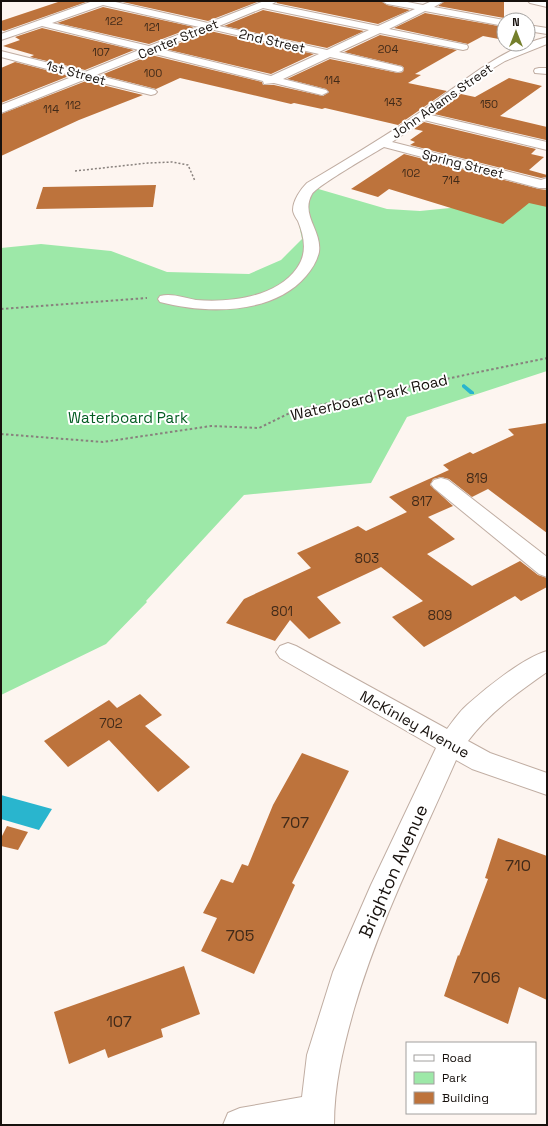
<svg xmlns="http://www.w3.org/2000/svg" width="548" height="1126" viewBox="0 0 548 1126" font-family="'Space Grotesk',sans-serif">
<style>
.green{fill:#9de8a8}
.water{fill:#29b5ce}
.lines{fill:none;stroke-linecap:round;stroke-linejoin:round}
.stream{fill:#29b5ce;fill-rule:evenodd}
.building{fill:#bd733c}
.minor-casing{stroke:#c0ada2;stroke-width:2}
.path-far1{stroke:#88817d;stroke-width:1.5;stroke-dasharray:2 2;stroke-linecap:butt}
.path{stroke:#88817d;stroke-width:2;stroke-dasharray:2.5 2.5;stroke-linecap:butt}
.minor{fill:#fff;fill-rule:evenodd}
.labels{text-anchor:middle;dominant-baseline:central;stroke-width:4;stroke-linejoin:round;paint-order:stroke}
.far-number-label{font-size:11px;fill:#402a19}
.far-street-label{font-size:13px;fill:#17110d;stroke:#fff}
.number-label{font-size:13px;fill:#402a19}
.street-label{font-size:15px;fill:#17110d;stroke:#fff}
.park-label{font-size:15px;fill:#035c22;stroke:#fff}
.near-number-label{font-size:16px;fill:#402a19}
.near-street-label{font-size:18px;fill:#17110d;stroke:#fff}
</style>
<rect width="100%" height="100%" fill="#fdf5f0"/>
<!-- green -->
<path class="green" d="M315 188 387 209 420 211 510 202 547 189V371L407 417 371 483 244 495 146 601 147 602 106 644 1 695V248L41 244 111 251 167 272 249 274 281 260 302 239 294 201Z"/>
<!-- water -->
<path class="water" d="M1 795 52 809 39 830 1 819Z"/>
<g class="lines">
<!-- stream -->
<path class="stream" d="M464 384 474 392V394H470L462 387V385Z"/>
</g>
<!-- building -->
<g class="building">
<path d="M61 1H89L4 31 1 30V21Z"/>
<path d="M118 1H260L208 21Z"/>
<path d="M278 1H381L387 5 410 10 378 24 276 3Z"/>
<path d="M445 1H504V18L438 6Z"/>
<path d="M103 7 194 27 149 44 57 23Z"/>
<path d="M263 10 364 31 327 48 224 26Z"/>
<path d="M425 13 504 27V40L483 36 468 44 394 28Z"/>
<path d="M42 28 134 50 85 70 30 57 34 55 3 46 20 40 15 37Z"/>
<path d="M210 31 314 54 271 74 165 49Z"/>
<path d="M380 35 457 50 415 74 421 75 408 83 447 91 398 125 325 108 322 109 294 103 291 104 180 78 156 89 101 75 151 55 262 82 263 85H274L323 96 329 92 326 89 287 79 330 59 398 73 403 72 404 68 402 66 344 52Z"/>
<path d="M15 62 69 76 1 103V68Z"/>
<path d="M509 78 542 86 500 116 547 127 546 140 434 114 461 94 475 97Z"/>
<path d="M86 81 143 95 79 120 1 156V114Z"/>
<path d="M424 122 536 149 531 154 544 157 529 170 547 175V177L541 178 410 145 415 142 410 140 423 131 414 129Z"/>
<path d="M404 154 539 189 547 190V207L529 203 503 224 389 189 378 197 351 189Z"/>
<path d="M156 185 153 207 36 209 43 187Z"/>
<path d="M547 423V533L488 489 472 497 449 479 441 477 433 479 430 485 453 506 428 517 455 539 427 554 472 586 520 561 538 575 547 578V587L521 601 515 596 424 647 392 617 423 601 381 567 317 597 341 623 309 639 290 620 275 641 226 623 244 599 311 568 297 553 358 526 366 531 407 512 389 497 449 470 443 465 470 452 473 454 514 435 508 429Z"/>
<path d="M140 694 162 715 145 726 190 767 158 792 109 740 68 767 44 741 109 700 117 708Z"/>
<path d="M302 753 349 771 292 883 295 885 254 974 201 951 217 918 203 913 221 879 233 883 242 864 248 866 273 805Z"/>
<path d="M7 826 28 832 18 850 1 846V838Z"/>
<path d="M498 838 547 856V1000L519 987 508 1024 444 996 458 955 459 956 488 879 485 878Z"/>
<path d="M184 966 200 1014 161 1029 163 1037 108 1058 105 1049 69 1064 54 1012Z"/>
</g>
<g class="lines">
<!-- minor casing -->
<g class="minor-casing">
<g id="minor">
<path d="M93 1H111L208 23 264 1H277L272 4 378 26 415 9 387 4 382 1H402L423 5 432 1H444L434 7 504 20V26L425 11 389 29 467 45 468 47 467 49 463 50 380 33 339 52 402 67 403 69 402 71 398 72 330 57 283 79 326 90 328 92 322 95 274 83 264 84 263 81 151 53 96 75 155 90 157 92 155 94 151 95 86 79 1 113V105L74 76 1 57V51L85 72 139 50 42 26 1 40V34ZM103 5 199 27 149 46 52 23ZM263 8 369 30 327 50 219 26ZM210 29 319 54 271 76 160 49Z"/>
<path d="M528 1H547V7L530 3Z"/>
<path d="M528 25 547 28V34L528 31Z"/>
<path d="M547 37V44L505 61 485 73 431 115 547 142V150L424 120 392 142 541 180 547 178V188H539L384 147C372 154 317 186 312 194 300 215 322 230 319 252 317 261 312 269 306 276 273 315 206 314 160 302L158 299 160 296C172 293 185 298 196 300 230 303 277 297 297 268 308 253 304 236 298 221 296 218 293 213 293 210 293 200 301 189 307 183 344 161 381 139 416 115 459 86 496 50 547 37Z"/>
<path d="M539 68H547V74L535 73 534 71 535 69Z"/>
<path d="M441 478 448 480 547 557V577L539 574 434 488 431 484 434 480Z"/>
<path d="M288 643 296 646 447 729C453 721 459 712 467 705 486 688 523 658 547 651V672C517 693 490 712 468 741L490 753 547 773V795L472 769 456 760C420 842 379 923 354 1009 343 1048 334 1085 334 1125H223L228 1113 240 1108 302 1097 307 1055 333 972 371 885 436 748 280 658 276 652 280 646Z"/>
</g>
</g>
<!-- path-far1 -->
<path class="path-far1" d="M75 171 148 163 172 162 188 165 195 181"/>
<!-- path -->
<g class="path">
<path d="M1 309 147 298"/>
<path d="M1 434 103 442 211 426 259 428 296 410 547 358"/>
</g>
<!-- minor -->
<use href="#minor" class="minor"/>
</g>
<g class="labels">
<!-- far-number labels -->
<g class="far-number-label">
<text x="114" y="21">122</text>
<text x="152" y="27">121</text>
<text x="388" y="49">204</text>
<text x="101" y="52">107</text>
<text x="153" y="73">100</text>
<text x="332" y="80">114</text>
<text x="393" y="102">143</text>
<text x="489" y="104">150</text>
<text x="73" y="105">112</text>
<text x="51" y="109">114</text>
<text x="411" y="173">102</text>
<text x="451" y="180">714</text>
</g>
<!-- far-street labels -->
<g class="far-street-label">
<text transform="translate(178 39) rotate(-22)">Center Street</text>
<text transform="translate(272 41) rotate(13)">2nd Street</text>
<text transform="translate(76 73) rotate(15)">1st Street</text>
<text transform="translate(442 101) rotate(-35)">John Adams Street</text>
<text transform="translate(463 164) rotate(14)">Spring Street</text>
</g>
<!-- number labels -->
<g class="number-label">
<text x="477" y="478">819</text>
<text x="422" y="501">817</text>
<text x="367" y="558">803</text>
<text x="282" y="611">801</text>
<text x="440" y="615">809</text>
<text x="111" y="723">702</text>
</g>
<!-- street labels -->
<g class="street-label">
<text transform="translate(369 397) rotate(-13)">Waterboard Park Road</text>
<text transform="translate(415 724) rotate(29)">McKinley Avenue</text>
</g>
<!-- park labels -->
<g class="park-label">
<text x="128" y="417">Waterboard Park</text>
</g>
<!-- near-number labels -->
<g class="near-number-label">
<text x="295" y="822">707</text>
<text x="518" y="865">710</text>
<text x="240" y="935">705</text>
<text x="486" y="977">706</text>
<text x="119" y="1021">107</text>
</g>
<!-- near-street labels -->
<g class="near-street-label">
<text transform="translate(393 871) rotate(-66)">Brighton Avenue</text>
</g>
</g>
<!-- border -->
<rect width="548" height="1126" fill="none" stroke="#17110d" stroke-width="4"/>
<!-- legend -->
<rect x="406" y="1042" width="130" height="72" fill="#ffffff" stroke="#a2a09e"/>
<rect x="414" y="1055" width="20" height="6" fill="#ffffff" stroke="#a2a09e"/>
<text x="442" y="1062" font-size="12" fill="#17110d">Road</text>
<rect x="414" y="1072" width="20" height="12" fill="#9de8a8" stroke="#a2a09e"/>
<text x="442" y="1082" font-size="12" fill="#17110d">Park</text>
<rect x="414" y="1092" width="20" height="12" fill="#bd733c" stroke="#a2a09e"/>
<text x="442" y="1102" font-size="12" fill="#17110d">Building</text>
<!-- north arrow -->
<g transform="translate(516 32)"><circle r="19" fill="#ffffff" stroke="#a2a09e"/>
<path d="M0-3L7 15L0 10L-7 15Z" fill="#747f2c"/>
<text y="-6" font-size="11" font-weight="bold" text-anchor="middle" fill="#17110d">N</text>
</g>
</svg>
